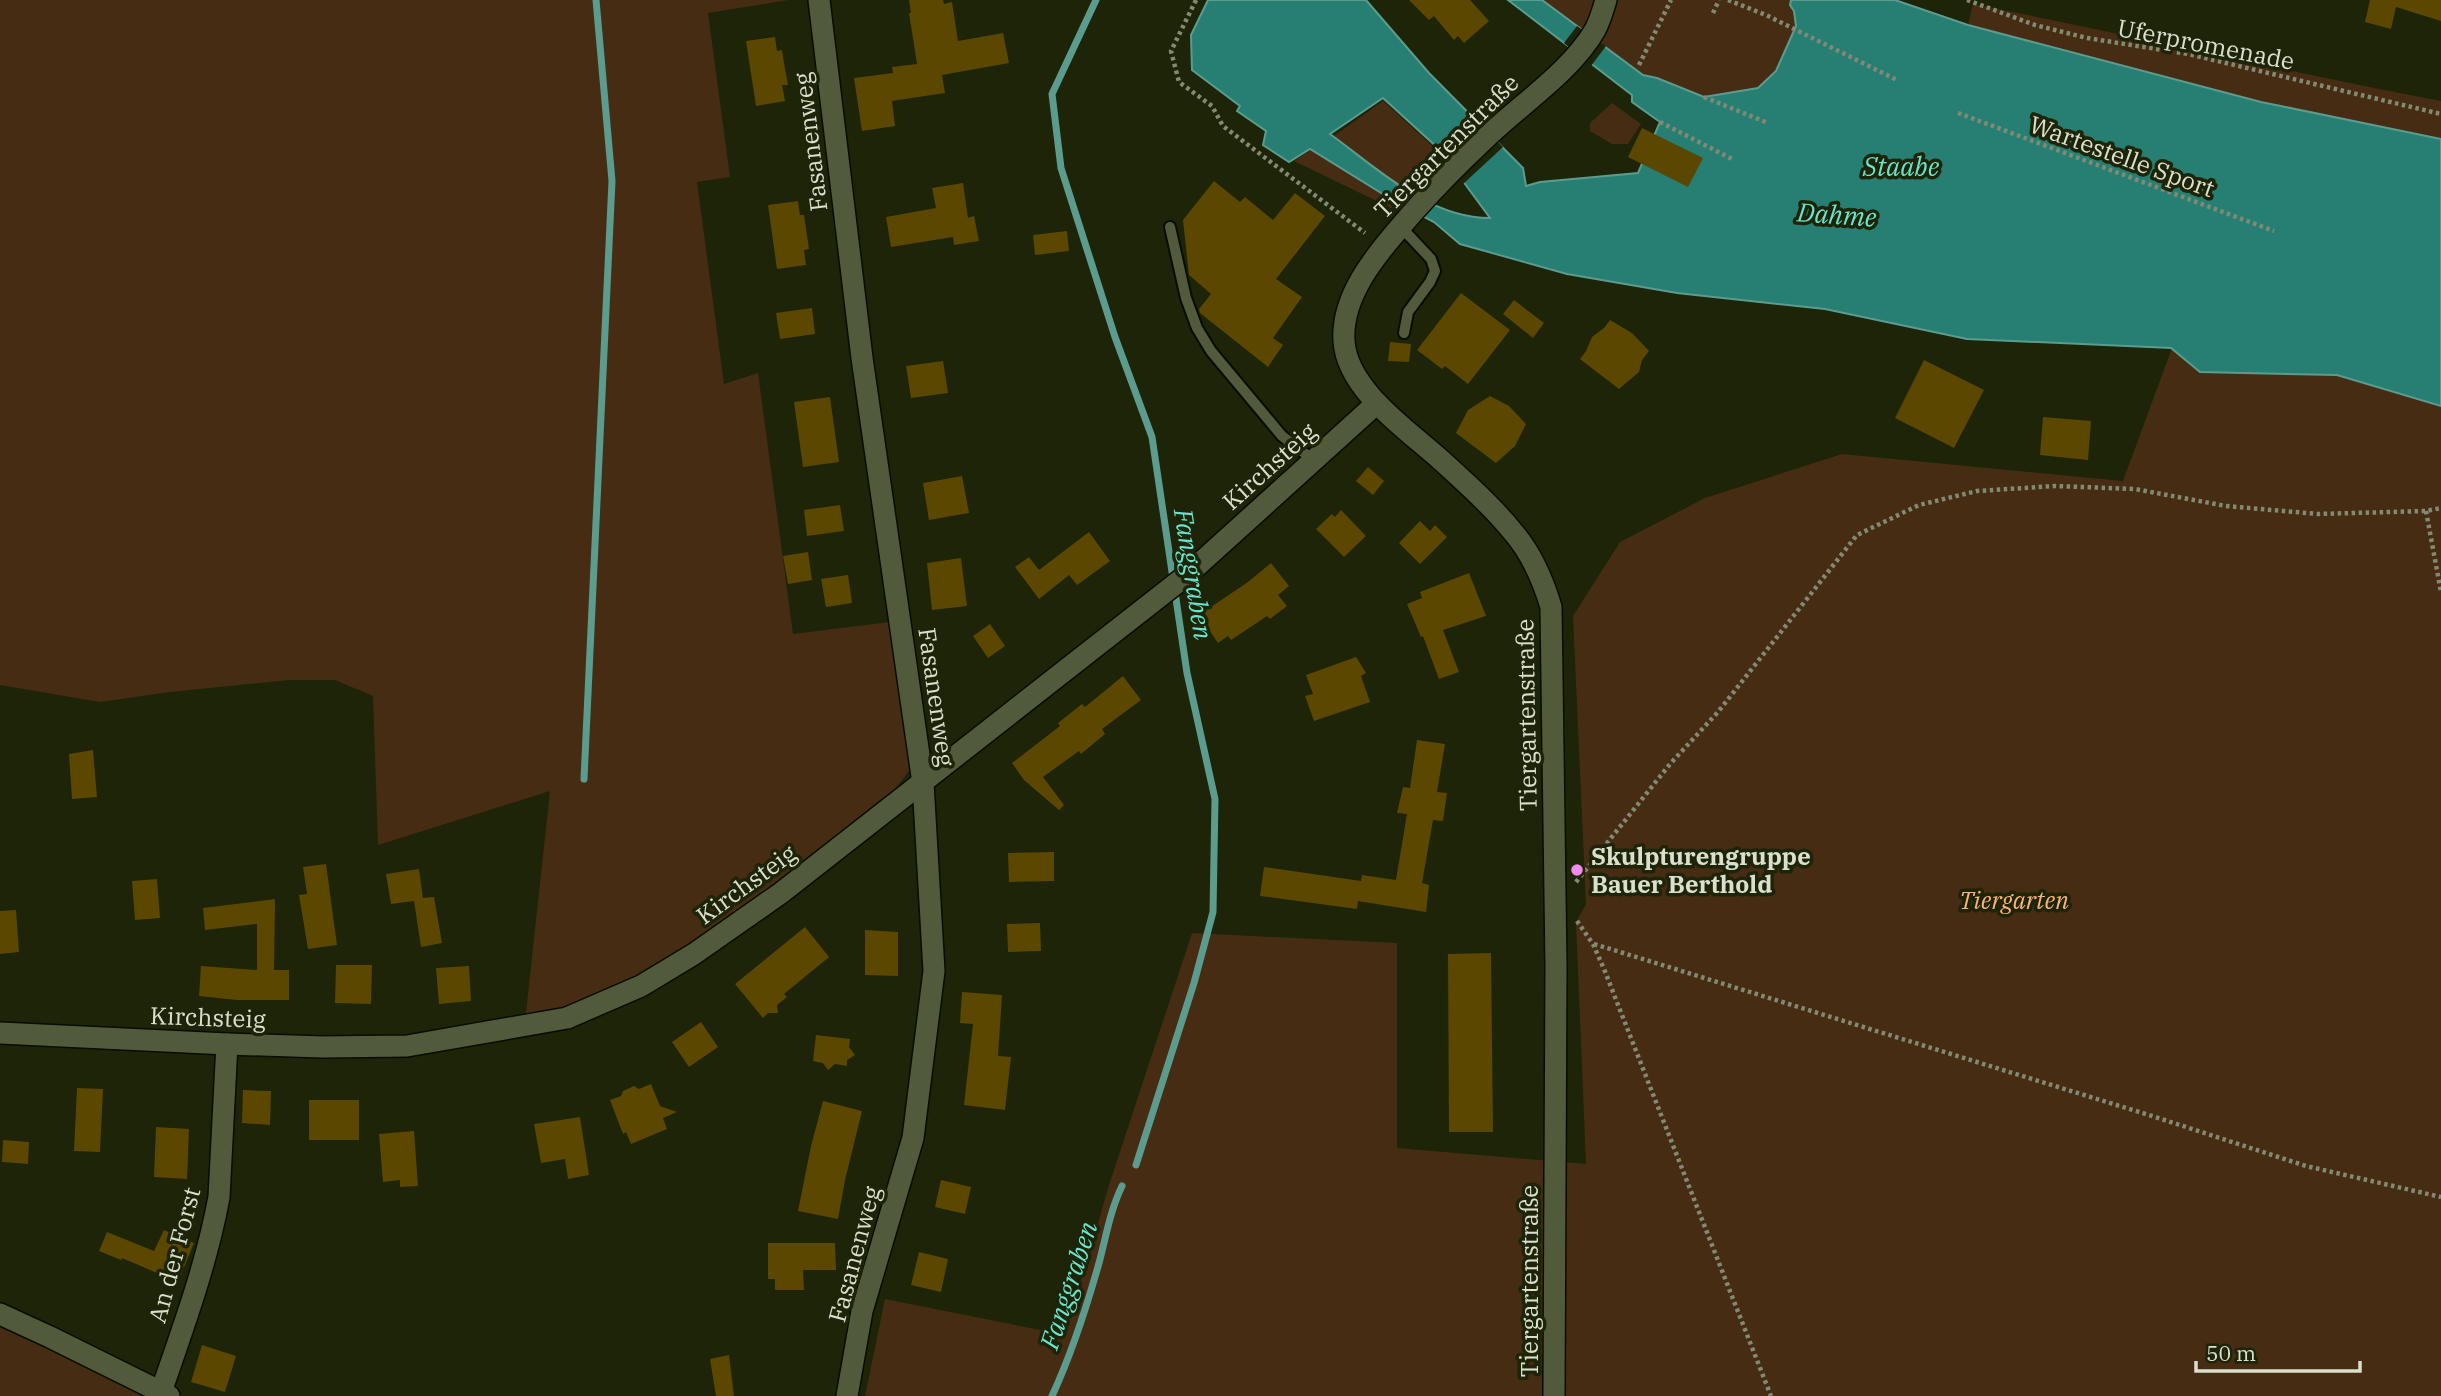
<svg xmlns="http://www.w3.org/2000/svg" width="2441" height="1396" viewBox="0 0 2441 1396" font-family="'IBM Plex Serif',serif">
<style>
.green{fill:#472c14}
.water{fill:#267f72;stroke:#5c9c8e;stroke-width:2;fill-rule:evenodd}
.pier{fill:#1d2407}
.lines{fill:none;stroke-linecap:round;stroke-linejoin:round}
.stream{stroke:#5c9c8e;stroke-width:7}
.building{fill:#5c4700}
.service-casing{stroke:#080d00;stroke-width:14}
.minor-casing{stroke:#080d00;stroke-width:24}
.tertiary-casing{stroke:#080d00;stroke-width:24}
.path{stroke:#838a73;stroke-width:4.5;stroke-dasharray:3.5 3.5;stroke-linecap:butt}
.service{stroke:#525a3c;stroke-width:10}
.minor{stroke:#525a3c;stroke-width:21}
.tertiary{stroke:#525a3c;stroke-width:21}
.poi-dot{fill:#f489f0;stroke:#1d2407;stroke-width:2.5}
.labels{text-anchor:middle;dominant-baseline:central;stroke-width:7;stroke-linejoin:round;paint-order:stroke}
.street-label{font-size:24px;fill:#dae0ce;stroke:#1d2407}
.poi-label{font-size:24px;font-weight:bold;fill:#dae0ce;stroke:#1d2407;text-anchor:start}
.park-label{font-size:24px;font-style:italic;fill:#fbb275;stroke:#1d2407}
.water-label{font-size:26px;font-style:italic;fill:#68e5d0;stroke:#1d2407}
</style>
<rect width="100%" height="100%" fill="#1d2407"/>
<!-- green -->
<g class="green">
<path d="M0 0H789L708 13 730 177 697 182 724 384 758 373 793 634 890 622 908 742 909 771 893 792 743 909 665 961 592 999 525 1022 550 791 378 845 373 696 335 680H289L170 692 100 702 0 685Z"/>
<path d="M1542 0H1791L1790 5 1794 11 1796 26 1776 71 1758 88 1704 97 1657 78 1643 76Z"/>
<path d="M1973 4C2129 35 2284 71 2441 101V139L2261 102 1968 25Z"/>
<path d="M1383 101 1439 152 1393 209 1294 161 1341 131Z"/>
<path d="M1612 103 1641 124 1628 144H1612L1590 131V123Z"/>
<path d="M2172 348 2200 372 2337 375 2441 406V1396H865L885 1299 1060 1334 1084 1272 1109 1185 1192 933 1397 943V1148L1586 1164 1576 922 1586 904 1573 616 1620 542 1705 498 1842 454 2123 481Z"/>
<path d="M0 1316 107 1371 144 1396H0Z"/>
</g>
<!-- water -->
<path class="water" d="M1208 0H1366L1429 73 1523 168 1526 186 1540 182 1638 173 1660 122 1632 102V95L1508 0H1542L1643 75 1657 78 1704 97 1758 88 1776 71 1796 26 1794 11 1790 5 1791 0H1895L1968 25 2261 102 2441 139V406L2337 375 2200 372 2171 348 1967 339 1825 309 1677 293 1567 274 1460 244 1434 222 1394 201 1310 149 1289 162 1263 145 1266 131 1237 111 1240 106 1192 70 1191 35ZM1383 98 1440 150 1490 218C1428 218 1377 168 1330 134Z"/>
<!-- pier -->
<g class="pier">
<path d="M1577 26 1606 46 1591 66 1564 43Z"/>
<path d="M1478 121 1503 147 1462 185 1441 157Z"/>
</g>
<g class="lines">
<!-- stream -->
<g class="stream">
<path d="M1096 0 1052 94 1061 168 1115 337 1152 437 1187 673 1215 799 1213 912 1194 983 1136 1165"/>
<path d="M584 779 612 181 596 0"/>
<path d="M1052 1396C1072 1353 1086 1309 1099 1263 1106 1237 1110 1211 1122 1186"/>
</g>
</g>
<!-- building -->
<g class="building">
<path d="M909 0H943L944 4 952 2 958 41 1003 33 1009 63 942 75 945 93 892 101 895 126 862 131 854 78 893 73 892 67 917 64 909 13H911Z"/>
<path d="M1409 0H1470L1489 21 1464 43 1458 36 1454 40 1434 16 1429 20Z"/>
<path d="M2370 0H2441V21L2396 7 2391 29 2365 22Z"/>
<path d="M775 37 777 51 782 50 785 69 788 85H782L785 101 756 106 746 41Z"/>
<path d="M1642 128 1703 158 1688 187 1628 157Z"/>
<path d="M1214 181 1240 202 1245 197 1273 220 1295 193 1325 216 1276 279 1302 297 1273 338 1283 345 1268 367 1200 313 1199 309 1211 294 1189 275 1183 220Z"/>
<path d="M963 183 968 218 974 216 979 241 954 245 953 237 891 247 886 217 936 208 932 188Z"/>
<path d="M798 201 800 215H804L809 249 804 250 806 265 777 269 768 205Z"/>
<path d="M1067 231 1069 251 1035 255 1033 235Z"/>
<path d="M1461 293 1510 330 1468 384 1445 366 1442 369 1417 350Z"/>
<path d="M1514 300 1544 323 1533 338 1503 314Z"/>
<path d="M812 308 815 334 780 339 776 313Z"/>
<path d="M1610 320 1632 333 1649 351 1642 360 1639 372 1619 389 1580 359 1586 351 1592 337 1604 328Z"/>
<path d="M1390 342 1411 344 1409 362 1388 361Z"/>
<path d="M1924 360 1984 390 1954 448 1895 418Z"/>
<path d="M943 361 948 393 911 398 906 366Z"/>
<path d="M1490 396 1509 406 1526 424 1515 446 1496 463 1456 433 1468 410Z"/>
<path d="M830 397 839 462 803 467 794 402Z"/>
<path d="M2043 417 2091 421 2088 460 2040 455Z"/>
<path d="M1368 467 1384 481 1373 495 1356 481Z"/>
<path d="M962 476 969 513 929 520 923 483Z"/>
<path d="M840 505 844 531 807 536 804 510Z"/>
<path d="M1341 510 1366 536 1344 557 1316 529 1332 514 1335 517Z"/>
<path d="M1420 521 1430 531 1435 525 1447 537 1420 564 1399 543Z"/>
<path d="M1089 532 1110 561 1077 585 1069 575 1039 599 1015 567 1029 557 1039 570Z"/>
<path d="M808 552 812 580 788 584 783 556Z"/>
<path d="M961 558 967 606 932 610 927 563Z"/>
<path d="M1271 563 1289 586 1278 595 1287 606 1270 619 1267 616 1231 640 1228 636 1218 643 1199 615 1248 582Z"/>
<path d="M1469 573 1486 616 1443 630 1459 672 1439 679 1423 636 1421 637 1407 604 1422 598 1420 592Z"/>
<path d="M848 575 852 603 826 607 821 579Z"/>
<path d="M990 624 1005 646 988 658 973 636Z"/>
<path d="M1356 657 1366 673 1361 676 1370 702 1314 721 1305 696 1313 694 1306 675Z"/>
<path d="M1123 676 1141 700 1102 729 1105 734 1081 754 1079 751 1043 777 1064 805 1059 810 1024 780 1012 763 1060 726 1058 723 1082 704 1085 707Z"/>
<path d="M1417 740 1445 744 1437 792 1447 793 1443 821 1433 820 1422 883 1429 885 1426 912 1358 901 1357 909 1260 896 1264 867 1361 881 1362 875 1396 880 1407 814 1397 813 1403 787 1410 788Z"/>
<path d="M93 750 97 797 72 799 69 754Z"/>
<path d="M1054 852V881L1009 882 1008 853Z"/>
<path d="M326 864 337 945 308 949 299 895 307 894 303 867Z"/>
<path d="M419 869 423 898 434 897 442 943 421 947 414 901 391 904 386 874Z"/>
<path d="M157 879 160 918 135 920 132 881Z"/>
<path d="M275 899 274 970H289V1000H237L199 996 201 966 257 970V924L205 930 203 908Z"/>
<path d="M16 910 19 952 0 954V911Z"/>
<path d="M1040 923 1041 951 1008 952 1007 924Z"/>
<path d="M805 927 829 957 784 994 787 997 777 1005 778 1013H768L763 1018 735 984Z"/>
<path d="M865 930 898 932V976L865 975Z"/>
<path d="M1491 953 1493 1132H1449L1448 954Z"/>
<path d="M336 965H372L371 1004 335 1003Z"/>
<path d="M469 966 471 1001 439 1004 436 968Z"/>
<path d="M962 992 1002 995 998 1056 1011 1057 1005 1110 964 1105 973 1024 960 1023Z"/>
<path d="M701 1022 718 1047 689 1067 672 1042Z"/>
<path d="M816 1035 850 1039 849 1047 855 1055 847 1060V1066L835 1064 828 1070 823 1063 813 1061Z"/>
<path d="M651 1084 660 1106 677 1112 663 1118 667 1129 631 1144 626 1132 623 1134 610 1100 621 1096 623 1091 634 1086 639 1089Z"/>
<path d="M77 1088 103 1089 100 1152 74 1151Z"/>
<path d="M243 1090 271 1091 270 1125 242 1123Z"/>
<rect x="309" y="1100" width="50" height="40"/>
<path d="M823 1101 862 1111 845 1180 838 1219 798 1211 811 1146Z"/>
<path d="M580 1117 589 1175 568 1179 565 1159 541 1163 534 1124Z"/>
<path d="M156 1127 189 1129 187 1179 154 1177Z"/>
<path d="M414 1131 418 1186 400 1187V1180L383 1182 379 1134Z"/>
<path d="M3 1140 29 1142 28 1164 2 1162Z"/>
<path d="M941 1180 971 1187 965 1214 935 1207Z"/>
<path d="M164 1230 194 1243 178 1282 122 1258 121 1260 99 1251 107 1232 154 1251Z"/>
<path d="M768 1243H835L836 1270H803L804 1290H775V1279H768Z"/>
<path d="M919 1252 948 1259 941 1292 911 1285Z"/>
<path d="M202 1345 236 1356 225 1392 191 1382Z"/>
<path d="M729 1355 734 1396H716L710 1359Z"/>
</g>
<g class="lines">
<!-- service casing -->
<g class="service-casing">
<g id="service">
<path d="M1400 226 1431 259 1435 271 1430 282 1408 312 1404 333"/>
<path d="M1170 227 1186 298 1197 328 1211 351 1282 436 1315 461"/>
</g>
</g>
<!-- minor casing -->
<g class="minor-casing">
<g id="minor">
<path d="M819 0 862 358 923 783 934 971 913 1138 862 1311 847 1396"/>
<path d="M0 1033 227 1044 323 1047 407 1046 567 1018 641 986 694 954 781 893 1187 575 1377 403"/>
<path d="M0 1314 50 1337 169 1396"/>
<path d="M161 1392C183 1328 207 1263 219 1197L227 1044"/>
</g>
</g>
<!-- tertiary casing -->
<g class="tertiary-casing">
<path id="tertiary" d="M1554 1396 1556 966 1551 607C1543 580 1532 554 1513 532 1492 506 1466 483 1442 461 1408 430 1347 390 1344 341 1341 297 1375 256 1402 225 1429 193 1459 163 1490 134 1524 102 1572 70 1595 30 1600 21 1603 10 1606 0"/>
</g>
<!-- path -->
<g class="path">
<path d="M1196 0 1171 51 1179 82 1212 106 1223 126 1365 233"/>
<path d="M1728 0 1766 15 1897 80"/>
<path d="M1967 0 2035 25 2087 38 2188 54 2441 114"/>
<path d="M1713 13 1719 0"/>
<path d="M1639 65 1671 0"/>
<path d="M1704 97 1768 123"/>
<path d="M1958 113 2274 231"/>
<path d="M1660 122 1734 160"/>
<path d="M2426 511 2441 592"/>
<path d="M1576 882 1670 764 1718 712 1857 535 1919 505 1977 491 2055 486 2135 489 2226 506 2318 514 2426 511 2441 508"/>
<path d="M1577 921 1593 944 1604 969 1771 1396"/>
<path d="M1594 944 2149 1115 2306 1166 2441 1197"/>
</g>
<!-- service -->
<use href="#service" class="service"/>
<!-- minor -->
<use href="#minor" class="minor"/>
<!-- tertiary -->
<use href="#tertiary" class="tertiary"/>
</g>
<!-- markers -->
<circle class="poi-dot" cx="1577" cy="870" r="7"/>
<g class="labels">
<!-- street labels -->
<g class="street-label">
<text transform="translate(2206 44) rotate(11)">Uferpromenade</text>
<text transform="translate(810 142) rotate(-97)">Fasanenweg</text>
<text transform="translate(1446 146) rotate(-45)">Tiergartenstraße</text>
<text transform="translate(2122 156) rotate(20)">Wartestelle Sport</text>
<text transform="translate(1269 466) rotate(-42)">Kirchsteig</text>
<text transform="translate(937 697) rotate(82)">Fasanenweg</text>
<text transform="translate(1526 715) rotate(-91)">Tiergartenstraße</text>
<text transform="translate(746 884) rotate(-36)">Kirchsteig</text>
<text transform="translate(208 1017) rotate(2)">Kirchsteig</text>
<text transform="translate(854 1254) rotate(-75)">Fasanenweg</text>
<text transform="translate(174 1255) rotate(-75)">An der Forst</text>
<text transform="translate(1529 1281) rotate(-90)">Tiergartenstraße</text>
</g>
<!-- poi labels -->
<g class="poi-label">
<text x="1591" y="856">Skulpturengruppe<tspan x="1591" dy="28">Bauer Berthold</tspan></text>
</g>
<!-- park labels -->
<g class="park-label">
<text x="2014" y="900">Tiergarten</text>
</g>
<!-- water labels -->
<g class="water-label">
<text x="1901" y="166">Staabe</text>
<text transform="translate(1837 214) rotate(4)">Dahme</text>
<text transform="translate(1194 574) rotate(81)">Fanggraben</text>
<text transform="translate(1068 1285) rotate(-72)">Fanggraben</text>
</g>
</g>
<!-- scale -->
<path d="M2196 1361v10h164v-10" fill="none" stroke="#dae0ce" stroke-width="3.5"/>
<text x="2206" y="1361" font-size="21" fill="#dae0ce" stroke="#1d2407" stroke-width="5" paint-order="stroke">50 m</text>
</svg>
